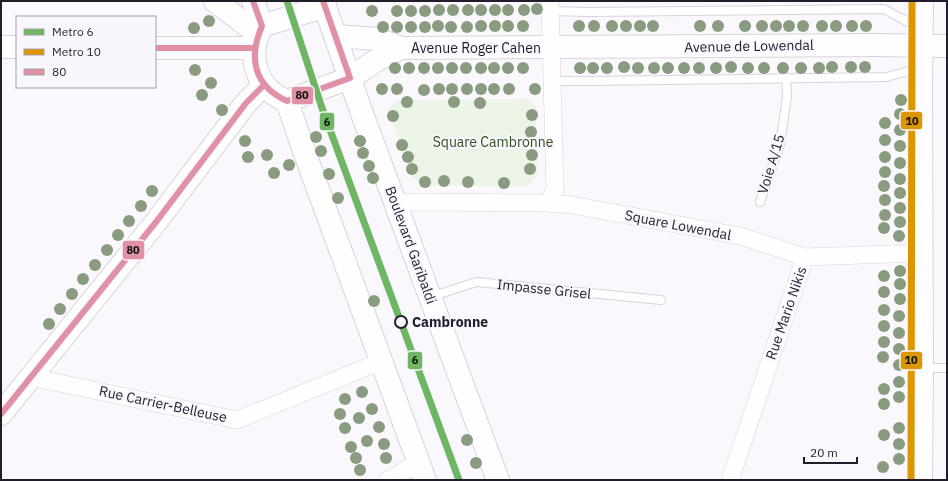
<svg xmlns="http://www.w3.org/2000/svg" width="948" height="481" viewBox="0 0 948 481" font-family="'IBM Plex Sans',sans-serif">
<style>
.park{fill:#ebf4e6}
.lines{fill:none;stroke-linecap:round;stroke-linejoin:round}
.lane-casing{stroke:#d6d4dd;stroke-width:10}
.street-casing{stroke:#d6d4dd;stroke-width:18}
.secondary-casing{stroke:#d6d4dd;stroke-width:24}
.lane{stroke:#fefeff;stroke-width:8}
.street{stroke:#fefeff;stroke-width:17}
.secondary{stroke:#fefeff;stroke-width:22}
.bus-1-casing{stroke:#f9f7fe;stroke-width:9}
.bus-1{stroke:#e091a4;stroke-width:6}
.metro-1-casing{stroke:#f9f7fe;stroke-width:10}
.metro-2-casing{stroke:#f9f7fe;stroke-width:10}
.metro-1{stroke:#6fb664;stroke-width:7}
.metro-2{stroke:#dc9600;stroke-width:7}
.tree{fill:#8a9c80}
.stop-dot{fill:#f9f7fe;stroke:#211d29;stroke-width:2}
.labels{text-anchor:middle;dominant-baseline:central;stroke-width:4;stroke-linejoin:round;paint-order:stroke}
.street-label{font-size:14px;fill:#211d29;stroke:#f9f7fe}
.park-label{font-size:14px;fill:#2f5019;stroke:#f9f7fe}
.stop-label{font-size:14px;font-weight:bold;fill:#211d29;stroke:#f9f7fe;text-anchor:start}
.line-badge{stroke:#f9f7fe;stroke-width:1.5}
.pale-badge-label{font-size:11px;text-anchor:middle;font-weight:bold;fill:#111}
</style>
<rect width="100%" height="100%" fill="#faf8fd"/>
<!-- park -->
<path class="park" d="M527 99 536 107 537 177 527 187 422 185 412 177 388 110 396 100Z"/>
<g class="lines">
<!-- lane casing -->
<g class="lane-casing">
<g id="lane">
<path d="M550 11 588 12 884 9 919 28"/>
<path d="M552 81H588L886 77 920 68"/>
<path d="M760 202 780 144 787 97 786 78"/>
<path d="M431 297 470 284 477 282 661 300"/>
<path d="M922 368H947"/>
</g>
</g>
<!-- street casing -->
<g class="street-casing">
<g id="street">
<path d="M395 203 417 202 548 203 555 190 550 1"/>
<path d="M548 203 572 205 740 236 805 257"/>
<path d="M30 377 237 420 382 361"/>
<path d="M388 480 419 462"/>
<path d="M730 480 805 257 921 253"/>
</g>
</g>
<!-- secondary casing -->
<g class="secondary-casing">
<g id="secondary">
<path d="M215 1 258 34"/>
<path d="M253 1 262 26"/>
<path d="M323 1 360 108 498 480"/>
<path d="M325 6 262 26C249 50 252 78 275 95 279 98 283 99 287 101L350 78 377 60 401 48"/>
<path d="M335 36 378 39 401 48 875 45 947 46"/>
<path d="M1 47H17"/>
<path d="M155 48H254"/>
<path d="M287 101 304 151 425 480"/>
<path d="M1 414 156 222 246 103 264 85"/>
<path d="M921 480 922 368 921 85 922 1"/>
</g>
</g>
<!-- lane -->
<use href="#lane" class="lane"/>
<!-- street -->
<use href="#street" class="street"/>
<!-- secondary -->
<use href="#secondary" class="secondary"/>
<!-- bus-1 casing -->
<g class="bus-1-casing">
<g id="bus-1">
<path d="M253 1 262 26C248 58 254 86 287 101L350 78 323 1"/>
<path d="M155 48H254"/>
<path d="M1 414 156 222 246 103 264 85"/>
</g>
</g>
<!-- bus-1 -->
<use href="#bus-1" class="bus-1"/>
<!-- metro-1 casing -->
<g class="metro-1-casing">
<path id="metro-1" d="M287 1 322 108 459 480"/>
</g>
<!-- metro-2 casing -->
<g class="metro-2-casing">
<path id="metro-2" d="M911 480 912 1"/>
</g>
<!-- metro-1 -->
<use href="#metro-1" class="metro-1"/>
<!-- metro-2 -->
<use href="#metro-2" class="metro-2"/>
</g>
<!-- trees -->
<g class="tree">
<circle cx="537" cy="9" r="6"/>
<circle cx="439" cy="10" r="6"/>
<circle cx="453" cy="10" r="6"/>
<circle cx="468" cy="10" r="6"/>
<circle cx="481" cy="10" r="6"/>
<circle cx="495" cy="10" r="6"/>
<circle cx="508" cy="10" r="6"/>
<circle cx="524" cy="10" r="6"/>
<circle cx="372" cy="11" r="6"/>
<circle cx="397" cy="11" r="6"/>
<circle cx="411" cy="11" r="6"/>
<circle cx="425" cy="11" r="6"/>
<circle cx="209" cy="21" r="6"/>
<circle cx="438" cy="26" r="6"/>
<circle cx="481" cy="26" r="6"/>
<circle cx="495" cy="26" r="6"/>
<circle cx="508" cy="26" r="6"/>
<circle cx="523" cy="26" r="6"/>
<circle cx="579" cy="26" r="6"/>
<circle cx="594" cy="26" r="6"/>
<circle cx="612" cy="26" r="6"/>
<circle cx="626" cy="26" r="6"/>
<circle cx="640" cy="26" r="6"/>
<circle cx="653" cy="26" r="6"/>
<circle cx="700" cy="26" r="6"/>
<circle cx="718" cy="26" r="6"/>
<circle cx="745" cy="26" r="6"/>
<circle cx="762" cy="26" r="6"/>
<circle cx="776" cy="26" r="6"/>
<circle cx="789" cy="26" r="6"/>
<circle cx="803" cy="26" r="6"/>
<circle cx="822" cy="26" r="6"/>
<circle cx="836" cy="26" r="6"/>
<circle cx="852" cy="26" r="6"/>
<circle cx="866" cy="26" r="6"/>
<circle cx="383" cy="27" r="6"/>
<circle cx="397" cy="27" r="6"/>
<circle cx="411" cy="27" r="6"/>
<circle cx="425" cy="27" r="6"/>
<circle cx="451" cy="27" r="6"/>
<circle cx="467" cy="27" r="6"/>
<circle cx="194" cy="28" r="6"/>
<circle cx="624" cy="67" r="6"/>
<circle cx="731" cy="67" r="6"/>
<circle cx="832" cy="67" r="6"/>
<circle cx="851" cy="67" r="6"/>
<circle cx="865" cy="67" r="6"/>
<circle cx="395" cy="68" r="6"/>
<circle cx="409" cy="68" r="6"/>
<circle cx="424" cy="68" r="6"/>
<circle cx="438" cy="68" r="6"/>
<circle cx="452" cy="68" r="6"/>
<circle cx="466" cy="68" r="6"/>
<circle cx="481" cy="68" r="6"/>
<circle cx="494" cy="68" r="6"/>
<circle cx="508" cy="68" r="6"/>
<circle cx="523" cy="68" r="6"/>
<circle cx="580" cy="68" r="6"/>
<circle cx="593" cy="68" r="6"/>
<circle cx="607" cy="68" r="6"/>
<circle cx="638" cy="68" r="6"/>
<circle cx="654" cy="68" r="6"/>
<circle cx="668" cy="68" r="6"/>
<circle cx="684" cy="68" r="6"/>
<circle cx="699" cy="68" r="6"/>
<circle cx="716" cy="68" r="6"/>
<circle cx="748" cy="68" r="6"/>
<circle cx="764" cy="68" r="6"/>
<circle cx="783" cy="68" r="6"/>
<circle cx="801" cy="68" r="6"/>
<circle cx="819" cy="68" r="6"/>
<circle cx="195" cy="70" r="6"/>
<circle cx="211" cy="83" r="6"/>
<circle cx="382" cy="89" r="6"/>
<circle cx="397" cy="89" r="6"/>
<circle cx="439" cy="89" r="6"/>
<circle cx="452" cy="89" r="6"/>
<circle cx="467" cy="89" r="6"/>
<circle cx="481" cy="89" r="6"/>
<circle cx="494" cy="89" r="6"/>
<circle cx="509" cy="89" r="6"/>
<circle cx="535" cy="89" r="6"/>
<circle cx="424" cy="90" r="6"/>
<circle cx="202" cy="95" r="6"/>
<circle cx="901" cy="100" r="6"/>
<circle cx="407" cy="102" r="6"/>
<circle cx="454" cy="102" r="6"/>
<circle cx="480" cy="103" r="6"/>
<circle cx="222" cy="110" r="6"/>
<circle cx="900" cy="114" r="6"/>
<circle cx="532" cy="115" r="6"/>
<circle cx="393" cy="116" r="6"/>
<circle cx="885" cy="123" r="6"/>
<circle cx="900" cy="130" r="6"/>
<circle cx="531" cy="132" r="6"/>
<circle cx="316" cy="137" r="6"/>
<circle cx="885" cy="140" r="6"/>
<circle cx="245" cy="141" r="6"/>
<circle cx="360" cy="141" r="6"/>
<circle cx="402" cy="145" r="6"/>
<circle cx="900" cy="146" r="6"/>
<circle cx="321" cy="151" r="6"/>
<circle cx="363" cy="153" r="6"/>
<circle cx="267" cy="155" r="6"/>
<circle cx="532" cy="155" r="6"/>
<circle cx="248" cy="157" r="6"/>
<circle cx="408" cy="157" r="6"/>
<circle cx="885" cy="157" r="6"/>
<circle cx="900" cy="163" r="6"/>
<circle cx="289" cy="165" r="6"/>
<circle cx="369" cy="166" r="6"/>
<circle cx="412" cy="169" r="6"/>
<circle cx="530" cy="169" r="6"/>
<circle cx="885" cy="172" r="6"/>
<circle cx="274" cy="173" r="6"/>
<circle cx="329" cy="174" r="6"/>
<circle cx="373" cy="178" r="6"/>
<circle cx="900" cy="179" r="6"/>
<circle cx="444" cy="181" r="6"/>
<circle cx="425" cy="182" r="6"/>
<circle cx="468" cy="182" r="6"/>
<circle cx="504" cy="183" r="6"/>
<circle cx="884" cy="186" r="6"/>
<circle cx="152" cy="191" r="6"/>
<circle cx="900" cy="193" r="6"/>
<circle cx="338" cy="198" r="6"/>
<circle cx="885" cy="200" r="6"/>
<circle cx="141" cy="206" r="6"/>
<circle cx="900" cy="208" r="6"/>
<circle cx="885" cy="215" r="6"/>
<circle cx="129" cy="221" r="6"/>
<circle cx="900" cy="222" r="6"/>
<circle cx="884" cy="228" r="6"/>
<circle cx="118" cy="235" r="6"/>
<circle cx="899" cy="236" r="6"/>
<circle cx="107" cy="250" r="6"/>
<circle cx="95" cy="265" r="6"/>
<circle cx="900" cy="271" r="6"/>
<circle cx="884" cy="276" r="6"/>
<circle cx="83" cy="279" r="6"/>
<circle cx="900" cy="284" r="6"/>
<circle cx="884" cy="292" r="6"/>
<circle cx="72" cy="294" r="6"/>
<circle cx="900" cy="299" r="6"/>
<circle cx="374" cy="301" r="6"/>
<circle cx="60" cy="309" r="6"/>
<circle cx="884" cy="310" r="6"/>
<circle cx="899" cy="316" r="6"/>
<circle cx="49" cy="324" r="6"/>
<circle cx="884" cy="326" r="6"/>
<circle cx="899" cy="333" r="6"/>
<circle cx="884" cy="342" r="6"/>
<circle cx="899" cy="349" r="6"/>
<circle cx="883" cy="357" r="6"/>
<circle cx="899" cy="365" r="6"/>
<circle cx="899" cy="382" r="6"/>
<circle cx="884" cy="389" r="6"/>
<circle cx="362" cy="392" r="6"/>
<circle cx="899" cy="397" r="6"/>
<circle cx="345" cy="399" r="6"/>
<circle cx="884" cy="404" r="6"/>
<circle cx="372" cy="409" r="6"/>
<circle cx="340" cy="414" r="6"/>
<circle cx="359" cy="418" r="6"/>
<circle cx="379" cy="427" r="6"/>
<circle cx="345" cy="428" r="6"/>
<circle cx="899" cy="428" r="6"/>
<circle cx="884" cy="435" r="6"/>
<circle cx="467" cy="440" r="6"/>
<circle cx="367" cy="441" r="6"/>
<circle cx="384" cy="444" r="6"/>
<circle cx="899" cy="444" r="6"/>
<circle cx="351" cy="447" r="6"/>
<circle cx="356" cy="458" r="6"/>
<circle cx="386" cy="458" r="6"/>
<circle cx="899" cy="459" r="6"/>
<circle cx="476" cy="463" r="6"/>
<circle cx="883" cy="467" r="6"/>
<circle cx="360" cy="470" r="6"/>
</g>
<!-- markers -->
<circle class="stop-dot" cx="401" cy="322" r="6"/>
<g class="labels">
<!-- street labels -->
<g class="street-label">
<text transform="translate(749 46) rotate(-1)">Avenue de Lowendal</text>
<text x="476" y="48">Avenue Roger Cahen</text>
<text transform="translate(771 164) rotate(-73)">Voie A/15</text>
<text transform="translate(678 225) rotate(11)">Square Lowendal</text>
<text transform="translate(411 245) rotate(70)">Boulevard Garibaldi</text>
<text transform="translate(544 289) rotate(6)">Impasse Grisel</text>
<text transform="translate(786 313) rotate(-71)">Rue Mario Nikis</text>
<text transform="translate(163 404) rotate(12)">Rue Carrier-Belleuse</text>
</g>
<!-- park labels -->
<g class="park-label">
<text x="493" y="142">Square Cambronne</text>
</g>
<!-- stop labels -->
<g class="stop-label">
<text x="412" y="322">Cambronne</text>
</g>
</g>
<g class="line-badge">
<rect x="291" y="86" width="23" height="19" rx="4" fill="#e091a4"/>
<rect x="900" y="111" width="23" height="19" rx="4" fill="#dc9600"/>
<rect x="319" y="112" width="16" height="19" rx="4" fill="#6fb664"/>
<rect x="122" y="240" width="23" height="20" rx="4" fill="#e091a4"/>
<rect x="900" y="351" width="23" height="19" rx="4" fill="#dc9600"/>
<rect x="407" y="351" width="16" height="19" rx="4" fill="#6fb664"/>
</g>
<g class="pale-badge-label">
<text x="302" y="99">80</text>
<text x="912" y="125">10</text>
<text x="327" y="126">6</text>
<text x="133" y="254">80</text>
<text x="911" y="364">10</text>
<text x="415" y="364">6</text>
</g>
<!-- border -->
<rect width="948" height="481" fill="none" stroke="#211d29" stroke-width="4"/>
<!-- legend -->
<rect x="16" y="16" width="140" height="72" fill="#f9f7fe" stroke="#a3a0a9"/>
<rect x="24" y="29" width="20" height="6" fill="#6fb664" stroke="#a3a0a9"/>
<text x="52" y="36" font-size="12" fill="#211d29">Metro 6</text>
<rect x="24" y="49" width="20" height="6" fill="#dc9600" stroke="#a3a0a9"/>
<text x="52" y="56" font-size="12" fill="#211d29">Metro 10</text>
<rect x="24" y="69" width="20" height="6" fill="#e091a4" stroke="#a3a0a9"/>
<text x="52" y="76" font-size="12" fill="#211d29">80</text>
<!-- scale -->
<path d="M804 457v6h53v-6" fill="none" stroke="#211d29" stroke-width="2"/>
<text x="810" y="457" font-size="12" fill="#211d29" stroke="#f9f7fe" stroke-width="3" paint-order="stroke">20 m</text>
</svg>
